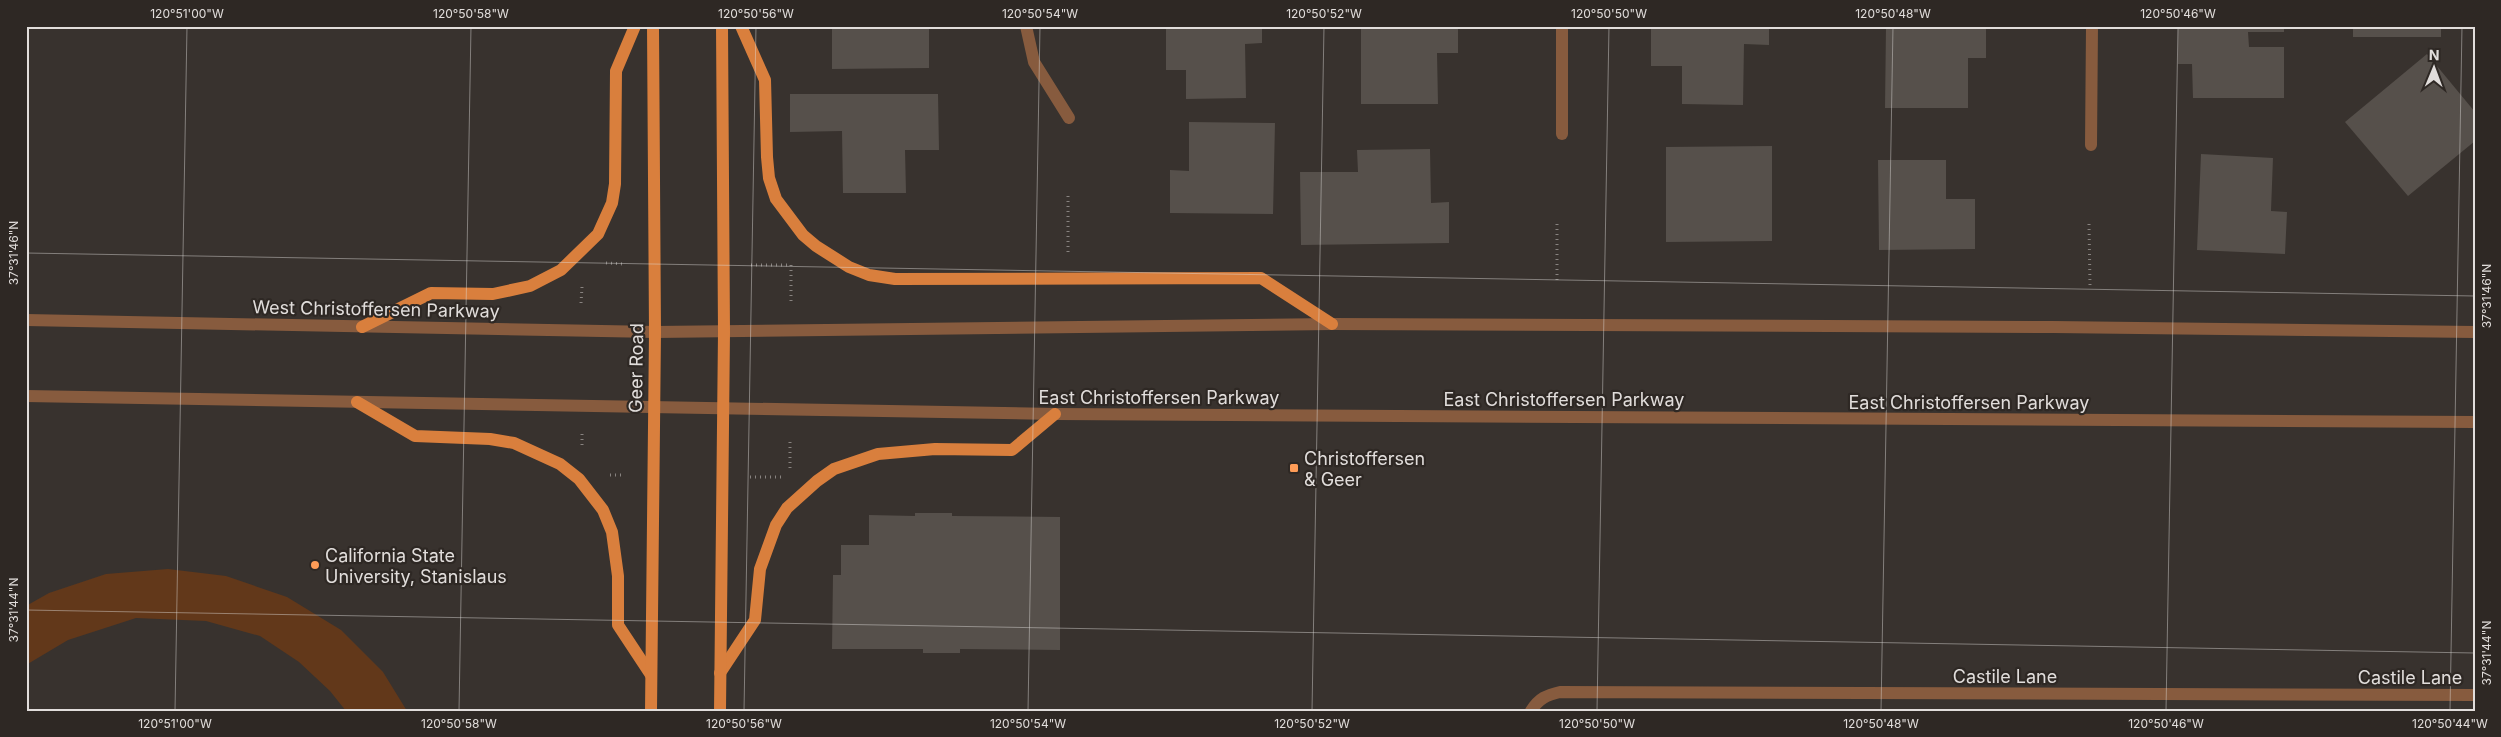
<svg xmlns="http://www.w3.org/2000/svg" width="2501" height="737" viewBox="0 0 2501 737" font-family="Inter,sans-serif">
<style>
.pitch{fill:#62381a}
.building{fill:#56504b}
.lines{fill:none;stroke-linecap:round;stroke-linejoin:round}
.path{stroke:#888380;stroke-width:3;stroke-dasharray:1 4;stroke-linecap:butt}
.minor{stroke:#875b3e;stroke-width:12}
.major{stroke:#d97f3d;stroke-width:12}
.ticks{fill:none;stroke:#e1dddb;stroke-width:1;stroke-opacity:0.45}
.poi-dot{fill:#fe9c57;stroke:#2e2824;stroke-width:2}
.labels{text-anchor:middle;dominant-baseline:central;stroke-width:4.5;stroke-linejoin:round;paint-order:stroke}
.street-label{font-size:18px;fill:#e1dddb;stroke:#2e2824}
.poi-label{font-size:18px;fill:#e1dddb;stroke:#2e2824;text-anchor:start}
.neatline{fill:none;stroke:#e1dddb;stroke-width:2}
.ticks-label{font-size:12px;text-anchor:middle;fill:#e1dddb}
</style>
<rect width="100%" height="100%" fill="#38322e"/>
<!-- pitch -->
<path class="pitch" d="M168 569 226 576 287 597 341 630 383 672 407 711H346L330 691 299 662 260 636 206 621 136 618 68 640 26 665V606L49 593 106 574Z"/>
<!-- building -->
<g class="building">
<path d="M832 26H929V68L832 69Z"/>
<path d="M1166 26H1262V43L1245 44 1246 98 1186 99V70H1166Z"/>
<path d="M1361 26H1458V53H1437L1438 104H1361Z"/>
<path d="M1651 26H1769V45L1744 44 1743 105 1682 104V66H1651Z"/>
<path d="M1886 26H1986V58H1968V108H1885Z"/>
<path d="M2178 26H2284V32H2248L2249 47H2284V98H2193L2192 64H2178Z"/>
<rect x="2353" y="26" width="88" height="11"/>
<path d="M2427 54 2475 112V141L2408 196 2345 122Z"/>
<path d="M790 94H938L939 150H905L906 193H843L842 131 790 132Z"/>
<path d="M1189 122 1275 123 1273 214 1170 213V170L1189 171Z"/>
<path d="M1772 146V241L1666 242V147Z"/>
<path d="M1430 149 1431 203 1449 202V243L1301 245 1300 172H1358L1357 150Z"/>
<path d="M2201 154 2273 158 2271 211 2287 212 2285 254 2197 250Z"/>
<path d="M1878 160H1946V199H1975V249L1879 250Z"/>
<path d="M915 513H952V516L1060 517V650L960 649V653H923V649H832L833 575H841V545H869V515L915 516Z"/>
</g>
<g class="lines">
<!-- path -->
<g class="path">
<path d="M2089 224 2090 286"/>
<path d="M1068 252V196"/>
<path d="M606 263 624 264"/>
<path d="M751 265H791V301"/>
<path d="M1557 280V220"/>
<path d="M581 303 582 287"/>
<path d="M582 434V448"/>
<path d="M790 468V438"/>
<path d="M610 475H624"/>
<path d="M750 477H781"/>
</g>
<!-- minor -->
<g class="minor">
<path d="M1026 26 1034 62 1069 118"/>
<path d="M1562 134V26"/>
<path d="M2091 145 2092 26"/>
<path d="M26 320 655 332 1332 324 2053 327 2475 332"/>
<path d="M26 396 1055 414 2475 422"/>
<path d="M1531 711C1539 698 1547 695 1560 692L2475 695"/>
</g>
<!-- major -->
<g class="major">
<path d="M741 26 765 80 767 157 769 178 776 199 803 235 816 246 849 267 869 275 895 279 1261 278 1332 324"/>
<path d="M362 327 431 293 493 294 530 286 561 270 598 234 612 203 615 184 616 71 635 26"/>
<path d="M357 402 415 436 490 439 514 443 560 464 579 479 603 510 612 532 618 576V625L651 675"/>
<path d="M720 673 755 620 760 569 776 525 787 508 817 481 834 469 878 454 935 449 1012 450 1055 414"/>
<path d="M651 711 655 332 653 26"/>
<path d="M720 711 724 332 722 26"/>
</g>
</g>
<!-- ticks -->
<path class="ticks" d="M26 253 2475 296M26 610 2475 653M175 711 187 26M459 711 471 26M744 711 756 26M1028 711 1040 26M1312 711 1324 26M1597 711 1609 26M1881 711 1893 26M2166 711 2178 26M2450 711 2462 26"/>
<!-- markers -->
<g class="poi-dot">
<rect x="1289" y="463" width="10" height="10" rx="2.5"/>
<circle cx="315" cy="565" r="5"/>
</g>
<g class="labels">
<!-- street labels -->
<g class="street-label">
<text transform="translate(376 309) rotate(1)">West Christoffersen Parkway</text>
<text transform="translate(636 368) rotate(-89)">Geer Road</text>
<text x="1159" y="397">East Christoffersen Parkway</text>
<text x="1564" y="399">East Christoffersen Parkway</text>
<text x="1969" y="402">East Christoffersen Parkway</text>
<text x="2005" y="676">Castile Lane</text>
<text x="2410" y="677">Castile Lane</text>
</g>
<!-- poi labels -->
<g class="poi-label">
<text x="1304" y="458">Christoffersen<tspan x="1304" dy="21">&amp; Geer</tspan></text>
<text x="325" y="555">California State<tspan x="325" dy="21">University, Stanislaus</tspan></text>
</g>
</g>
<!-- border -->
<rect width="2501" height="737" fill="none" stroke="#2e2824" stroke-width="55"/>
<!-- north arrow -->
<g transform="translate(2434 68) rotate(1)" stroke="#2e2824" stroke-width="4" paint-order="stroke">
<path d="M0-4L9 19L0 12L-9 19Z" fill="#e1dddb"/>
<text y="-8" font-size="14" font-weight="bold" text-anchor="middle" fill="#e1dddb">N</text>
</g>
<rect x="28" y="28" width="2446" height="682" class="neatline"/>
<g class="ticks-label">
<text x="187" y="18">120°51'00"W</text>
<text x="471" y="18">120°50'58"W</text>
<text x="756" y="18">120°50'56"W</text>
<text x="1040" y="18">120°50'54"W</text>
<text x="1324" y="18">120°50'52"W</text>
<text x="1609" y="18">120°50'50"W</text>
<text x="1893" y="18">120°50'48"W</text>
<text x="2178" y="18">120°50'46"W</text>
<text transform="translate(14 253) rotate(-90)" y="4">37°31'46"N</text>
<text transform="translate(2487 296) rotate(-90)" y="4">37°31'46"N</text>
<text transform="translate(14 610) rotate(-90)" y="4">37°31'44"N</text>
<text transform="translate(2487 653) rotate(-90)" y="4">37°31'44"N</text>
<text x="175" y="728">120°51'00"W</text>
<text x="459" y="728">120°50'58"W</text>
<text x="744" y="728">120°50'56"W</text>
<text x="1028" y="728">120°50'54"W</text>
<text x="1312" y="728">120°50'52"W</text>
<text x="1597" y="728">120°50'50"W</text>
<text x="1881" y="728">120°50'48"W</text>
<text x="2166" y="728">120°50'46"W</text>
<text x="2450" y="728">120°50'44"W</text>
</g>
</svg>
